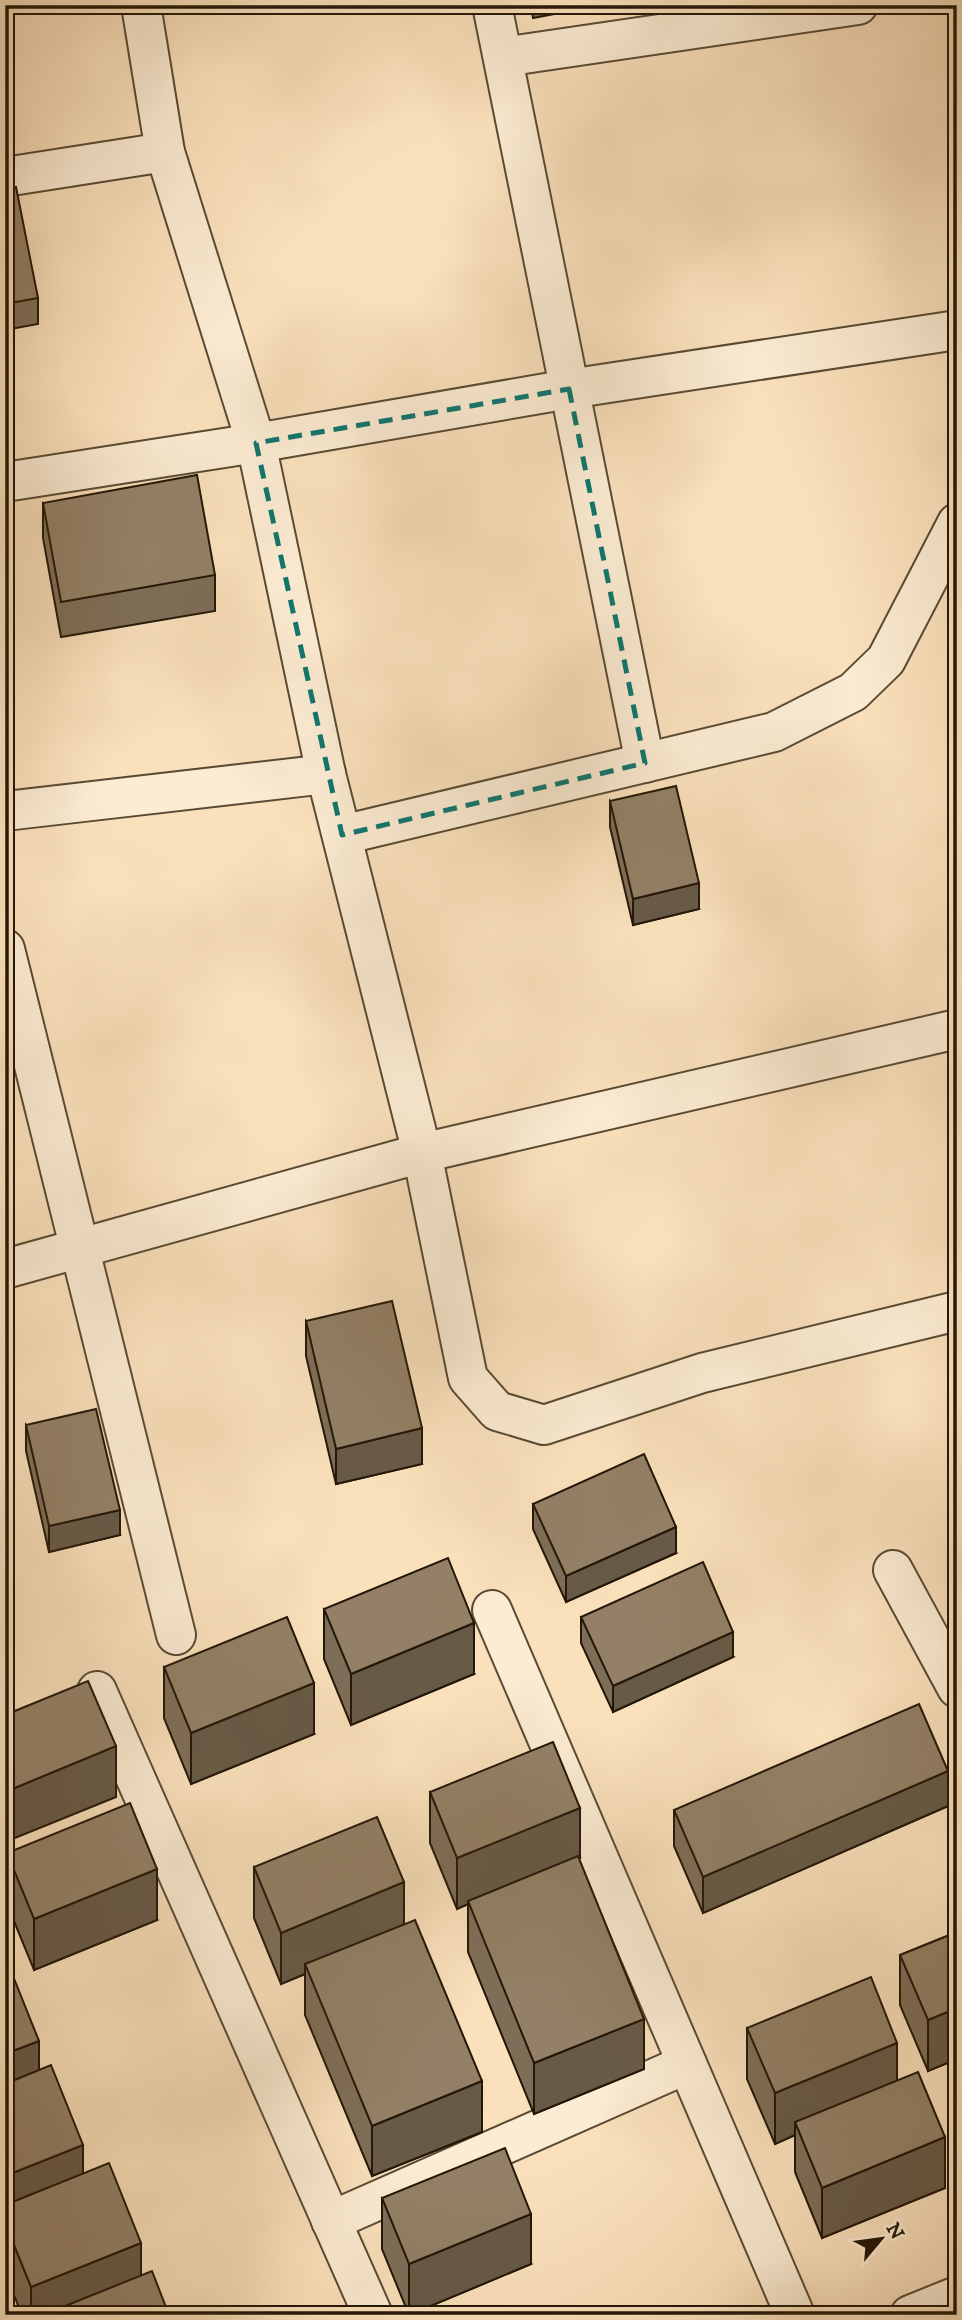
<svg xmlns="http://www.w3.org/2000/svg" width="962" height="2320" viewBox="0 0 962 2320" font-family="'IM FELL DW Pica',serif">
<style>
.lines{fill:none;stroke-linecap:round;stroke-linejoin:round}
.street-casing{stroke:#594a35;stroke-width:42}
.street{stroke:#fcecd3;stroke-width:38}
.wall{fill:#7e6e58;stroke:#231708;stroke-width:2}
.shaded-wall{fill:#675a47;stroke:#231708;stroke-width:2}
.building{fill:#938066;stroke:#231708;stroke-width:2}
.marked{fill:none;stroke:#0f766e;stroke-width:5;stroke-dasharray:14 9;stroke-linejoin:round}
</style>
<rect width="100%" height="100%" fill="#fae1bc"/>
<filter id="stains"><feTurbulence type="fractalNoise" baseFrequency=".00286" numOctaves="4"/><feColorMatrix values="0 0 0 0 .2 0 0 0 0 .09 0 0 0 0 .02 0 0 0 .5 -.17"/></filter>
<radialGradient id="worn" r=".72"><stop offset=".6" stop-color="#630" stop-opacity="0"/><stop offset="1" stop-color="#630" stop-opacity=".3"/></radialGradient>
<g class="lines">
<!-- street casing -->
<g class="street-casing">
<g id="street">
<path d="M141 5 165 152 256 443 326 774 422 1153 468 1378 497 1411 544 1425 702 1373 957 1311"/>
<path d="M492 5 645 763"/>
<path d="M503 57 858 5"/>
<path d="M5 177 165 152"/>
<path d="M5 482 256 443 569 389 957 330"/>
<path d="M5 811 326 774"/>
<path d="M342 835 774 732 853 692 886 660 957 523"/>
<path d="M5 949 176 1635"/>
<path d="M5 1269 422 1153 957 1029"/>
<path d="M893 1570 957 1688"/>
<path d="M492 1610 795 2315"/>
<path d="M97 1691 373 2315"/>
<path d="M331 2221 687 2064"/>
<path d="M910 2315 957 2296"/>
</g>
</g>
<!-- street -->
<use href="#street" class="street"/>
</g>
<!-- wall -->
<g class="wall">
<path d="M531 5H602L533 18Z"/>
<path d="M5 189 38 298V324L5 330Z"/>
<path d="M43 503 215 575V611L61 637 43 538Z"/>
<path d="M610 801 699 909 633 925 610 827Z"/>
<path d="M306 1321 422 1464 336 1484 306 1356Z"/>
<path d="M26 1425 120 1535 49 1552 26 1451Z"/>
<path d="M533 1504 676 1553 566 1602 533 1529Z"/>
<path d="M324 1609 474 1674 351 1725 324 1659Z"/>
<path d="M581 1617 733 1657 613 1712 581 1643Z"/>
<path d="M164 1667 314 1734 191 1784 164 1718Z"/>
<path d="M430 1792 580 1858 579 1859 644 2069 534 2114 468 1952V1904L457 1909 430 1843Z"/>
<path d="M948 1806 703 1913 674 1846V1810Z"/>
<path d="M7 1853 157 1920 34 1970 7 1904Z"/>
<path d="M254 1867 404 1924 482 2132 372 2176 305 2015V1974L281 1984 254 1918Z"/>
<path d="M957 1932V2059L928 2071 900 2005V1955Z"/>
<path d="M5 1962 39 2070 83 2174 141 2276 169 2315H22L5 2273Z"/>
<path d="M747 2028 897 2080 945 2188 822 2238 795 2172V2135L775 2144 747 2079Z"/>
<path d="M382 2198 531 2264 409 2315 382 2249Z"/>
</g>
<!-- shaded-wall -->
<g class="shaded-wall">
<path d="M699 883V909L633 925V899Z"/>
<path d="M422 1428V1464L336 1484V1449Z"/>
<path d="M120 1510V1535L49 1552V1526Z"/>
<path d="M676 1527V1553L566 1602V1576Z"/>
<path d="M474 1623V1674L351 1725V1674Z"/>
<path d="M733 1632V1657L613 1712V1686Z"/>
<path d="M314 1683V1734L191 1784V1733Z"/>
<path d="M116 1746V1797L5 1842V1792Z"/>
<path d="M948 1771V1806L703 1913V1877Z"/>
<path d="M580 1808V1858L469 1904 468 1901V1904L457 1909V1858Z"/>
<path d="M157 1869V1920L34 1970V1919Z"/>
<path d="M404 1882V1932L305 1964V1974L281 1984V1933Z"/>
<path d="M957 2008V2059L928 2071V2020Z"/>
<path d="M644 2019V2069L534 2114V2063Z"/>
<path d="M39 2041V2092L5 2105V2054Z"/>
<path d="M897 2043V2093L795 2122V2135L775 2144V2093Z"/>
<path d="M482 2081V2132L372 2176V2126Z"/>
<path d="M945 2137V2188L822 2238V2188Z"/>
<path d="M83 2145V2195L5 2223V2176Z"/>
<path d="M531 2214V2264L409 2315V2264Z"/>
<path d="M141 2243V2294L88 2315H31V2287Z"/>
</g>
<!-- building -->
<g class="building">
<path d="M16 187 38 298 5 304V189Z"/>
<path d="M197 475 215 575 61 602 43 503Z"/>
<path d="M676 786 699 883 633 899 610 801Z"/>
<path d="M392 1301 422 1428 336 1449 306 1321Z"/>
<path d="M96 1409 120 1510 49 1526 26 1425Z"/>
<path d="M644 1454 676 1527 566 1576 533 1504Z"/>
<path d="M448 1558 474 1623 351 1674 324 1609Z"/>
<path d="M703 1562 733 1632 613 1686 581 1617Z"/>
<path d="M287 1617 314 1683 191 1733 164 1667Z"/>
<path d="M88 1681 116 1746 5 1792V1715Z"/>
<path d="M919 1704 948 1771 703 1877 674 1810Z"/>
<path d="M553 1742 580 1808 457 1858 430 1792Z"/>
<path d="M130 1803 157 1869 34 1919 7 1853Z"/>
<path d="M377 1817 404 1882 281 1933 254 1867Z"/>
<path d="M578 1856 644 2019 534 2063 468 1901Z"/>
<path d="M415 1920 482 2081 372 2126 305 1964Z"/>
<path d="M957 1932V2008L928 2020 900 1955Z"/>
<path d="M7 1961 39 2041 5 2054V1962Z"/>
<path d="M871 1977 897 2043 775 2093 747 2028Z"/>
<path d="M51 2065 83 2145 5 2176V2084Z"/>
<path d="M918 2072 945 2137 822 2188 795 2122Z"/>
<path d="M505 2148 531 2214 409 2264 382 2198Z"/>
<path d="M109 2163 141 2243 31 2287 5 2223V2205Z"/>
<path d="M152 2271 169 2315H43Z"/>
<path d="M957 2305V2315H933Z"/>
</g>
<!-- marked area -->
<path class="marked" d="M569 389 645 763 342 835 256 443Z"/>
<!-- margin -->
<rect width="962" height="2320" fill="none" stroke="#fae1bc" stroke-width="28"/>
<rect x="7" y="7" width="948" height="2306" fill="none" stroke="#231708" stroke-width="3.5"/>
<rect x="14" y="14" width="934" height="2292" fill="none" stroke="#231708" stroke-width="2"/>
<!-- north arrow -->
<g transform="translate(881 2239) rotate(61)" stroke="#fcecd3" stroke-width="5" paint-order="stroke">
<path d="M0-5L12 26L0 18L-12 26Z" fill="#231708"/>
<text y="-10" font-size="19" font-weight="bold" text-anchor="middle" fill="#231708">N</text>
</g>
<rect width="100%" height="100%" filter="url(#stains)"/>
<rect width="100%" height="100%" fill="url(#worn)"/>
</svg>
